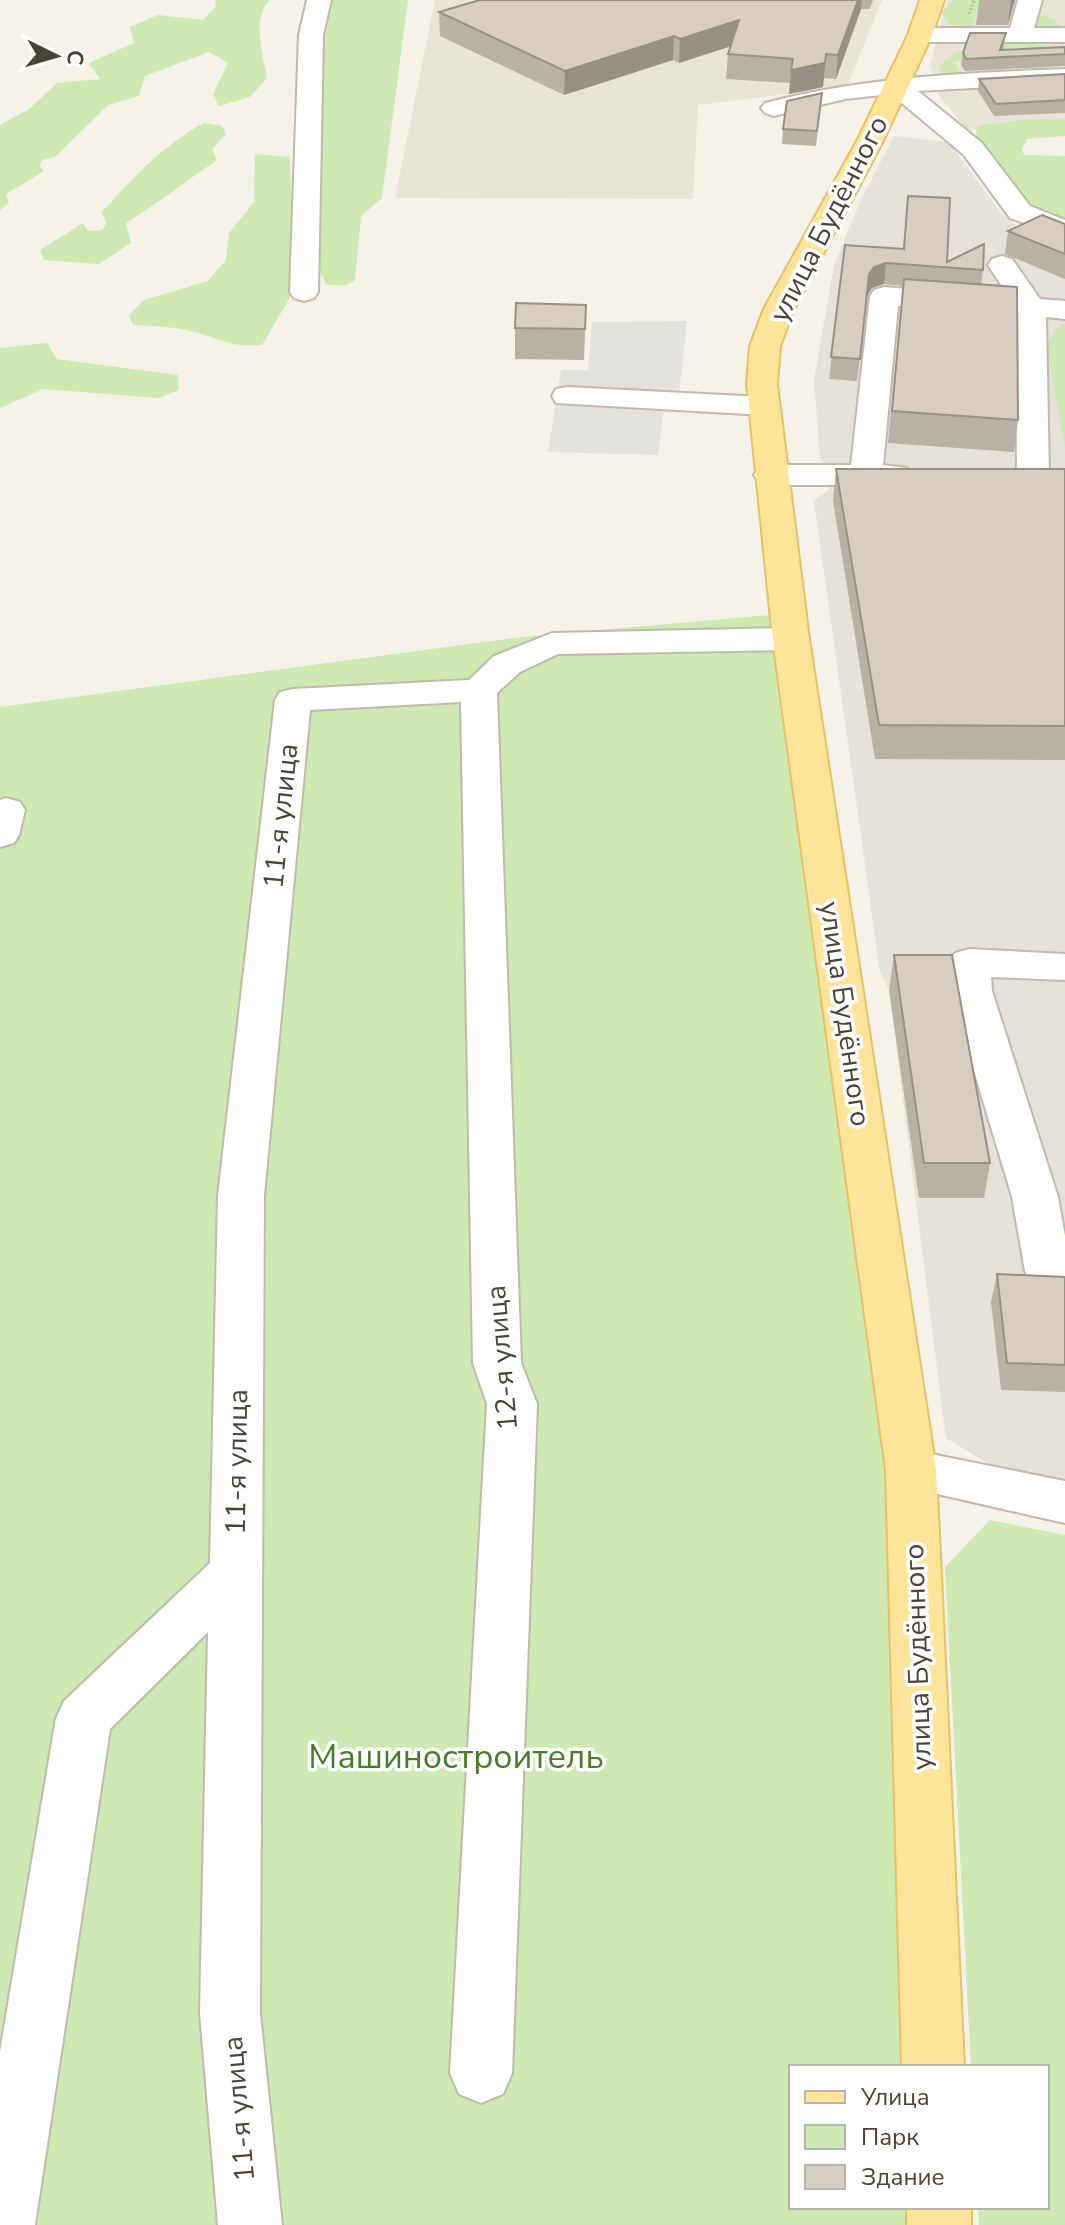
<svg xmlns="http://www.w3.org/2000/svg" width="1065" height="2225" viewBox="0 0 1065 2225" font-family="'Nunito Sans',sans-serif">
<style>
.residential{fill:#e9e4d8}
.industrial{fill:#e5e1db}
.green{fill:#cfe9b3}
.parking{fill:#e4e2de}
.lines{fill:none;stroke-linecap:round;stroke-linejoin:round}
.minor-casing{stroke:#c1baac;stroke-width:4}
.major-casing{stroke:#e6c267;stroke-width:4}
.path{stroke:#c3b69d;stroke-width:3;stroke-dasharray:2 2;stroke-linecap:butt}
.minor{fill:#fff;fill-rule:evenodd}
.major{fill:#ffe499;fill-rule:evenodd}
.wall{fill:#b9b1a4}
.shaded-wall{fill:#969086}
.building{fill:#d7cebf;stroke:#969086;stroke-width:2}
.labels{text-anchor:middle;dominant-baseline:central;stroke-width:7;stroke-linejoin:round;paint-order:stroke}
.street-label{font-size:28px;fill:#494338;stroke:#fff}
.near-park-label{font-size:34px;fill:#477d29;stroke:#fff}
</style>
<rect width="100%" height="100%" fill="#f5f2ea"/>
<!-- residential -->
<g class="residential">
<path d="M435 0H882L847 87 698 105 693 199 395 198Z"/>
<path d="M948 0H1065V124L967 130 937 93 930 64Z"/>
</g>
<!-- industrial -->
<path class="industrial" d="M894 136 949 142 1000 212 1019 228 1065 248V1480L989 1464 946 1438 889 990 880 972 814 500 829 490V467L820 459 814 380 834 265 860 202Z"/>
<!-- green -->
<g class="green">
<path d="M215 0H270C251 18 263 55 267 78L250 97 219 106 213 94 228 63 209 52 145 76 139 96 108 105 55 157 42 160 39 166 44 171 6 194 9 203 0 210V125L29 109 57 83 100 79 89 63 134 43 130 27 158 15 203 20 216 7Z"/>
<path d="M331 0H408L382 198 361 216 355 280C346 287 337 286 326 284L320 272C319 183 311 87 331 0Z"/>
<path d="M952 0H981L972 26 950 25 941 13Z"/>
<path d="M1043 15 1055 20 1063 31 1028 40V43L1045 45 1047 50 954 62 965 79H945L939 66C965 41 974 52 1002 40 1020 33 1019 17 1043 15Z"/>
<path d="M1033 119H1065V136L1027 139 1022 149 1024 155 1065 156V227L1029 210 976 136 977 128 981 125Z"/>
<path d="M204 123 222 126 226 134 212 149 217 160C186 181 158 203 126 223L131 243 99 264 44 260 40 250 83 223 88 231 102 230 106 224 102 212C133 178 163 145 204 123Z"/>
<path d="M255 154 290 157 294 291 262 345C233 347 228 342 202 334 179 327 157 326 133 325L129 316 144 300 208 281 226 260 229 233 254 202Z"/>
<path d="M1063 323H1065V449L1047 343Z"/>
<path d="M47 343 57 359 178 375 179 390 158 398 43 389 0 408V348Z"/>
<path d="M770 615 903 1459 922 2067H791V2207H926V2225H0V707L521 637Z"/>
<path d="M990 1520 1065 1535V2225H979L978 2207H1047V2067H971L945 1567Z"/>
</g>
<!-- parking -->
<path class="parking" d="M687 321 679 394 663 414 658 455 548 452 561 370H588L592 322Z"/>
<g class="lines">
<!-- minor casing -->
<g class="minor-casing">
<g id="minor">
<path d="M307 0H331L323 35 318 292 314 298 304 301 294 298 290 292 299 35Z"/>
<path d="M1018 0H1042L1034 28H1065V42H920L911 40 908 35 911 30 920 28H1010Z"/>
<path d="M1065 69V83L918 91 982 143 1030 206 1065 220V238L1010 218 964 155 891 94 845 99 774 116 765 113 761 108 765 103C864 77 963 73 1065 69Z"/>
<path d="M1002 256 1012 259 1040 299 1065 301V319L1046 317 1049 477 1044 484 1033 487 1022 484 1017 477 1016 315 898 306 883 465 907 468 912 475 907 482 896 485H770L759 482 754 475 759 468 770 465H851L870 296 874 290 884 287 1009 297 988 265 992 259Z"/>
<path d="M567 387 764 397 775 399 779 406 775 413 764 415 556 403 552 396 556 389Z"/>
<path d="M791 628 803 632 809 639 803 646 791 650 558 654 520 672 497 693 521 1363 537 1404 512 2073 503 2094 481 2103 459 2094 450 2073 487 1404 473 1363 461 702 310 710 264 1196 260 2013 282 2225H218L200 2013 208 1632 110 1729 35 2225H0V2052L56 1718 64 1701 210 1563 218 1196 275 700 280 692 293 689 469 680 494 656 552 633Z"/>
<path d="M6 798 20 802 25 810 19 835 14 843 0 847V800Z"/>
<path d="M970 949 1065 954V980L991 977 992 991 1058 1197 1065 1236V1283L1048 1288 1031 1283 1025 1271 1012 1197 950 991 949 962 955 953Z"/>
<path d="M911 1450 1065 1481V1523L893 1484 886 1470 893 1456Z"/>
</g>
</g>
<!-- major casing -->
<g class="major-casing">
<g id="major">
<path d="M920 0H944L932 35 884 139 794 309 780 346 777 384 809 639 936 1470 964 2067H902L886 1470 773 639 747 384 750 346 764 309 858 139 908 35Z"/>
<rect x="907" y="2207" width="64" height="18"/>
</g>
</g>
<!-- path -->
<path class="path" d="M969 14 974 0"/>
<!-- minor -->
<use href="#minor" class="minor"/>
<!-- major -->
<use href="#major" class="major"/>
</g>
<!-- wall -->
<g class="wall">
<path d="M480 0H873L870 9H861L836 79 824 78 823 87 789 94 790 83 726 79 728 54 730 46 679 63 673 60 564 95 440 36 439 12Z"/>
<path d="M979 0H1015L1008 25H976Z"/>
<path d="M1006 33 1003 50 1065 47V66L965 71 961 65 963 53Z"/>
<path d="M1065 74V113L994 116 978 91 979 79Z"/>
<path d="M822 93 816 146 782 144 783 129Z"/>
<path d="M908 196 947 262 983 270 981 285 1018 420 1014 452 888 443 903 286 884 284 872 288 867 296 857 381 829 379 845 245 903 249Z"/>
<path d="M1065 224V279L1005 254 1008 231Z"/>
<path d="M586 305 584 360 515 359V328Z"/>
<path d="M836 469H1065V760L875 759 833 501Z"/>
<path d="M894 955 990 1163 984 1198H919L889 990Z"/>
<path d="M997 1274 1065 1277V1392L1001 1390 991 1302Z"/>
</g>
<!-- shaded-wall -->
<g class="shaded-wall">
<path d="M858 0H862L861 9 836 79 838 55Z"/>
<path d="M1011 0H1015L1008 25Z"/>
<path d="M739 20 738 44 679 63 680 39Z"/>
<path d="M674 36 673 60 564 95 565 71Z"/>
<path d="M826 54 823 87 789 94 791 70Z"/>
<path d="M886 263 884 284 872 288 867 296 857 381 869 274 874 267Z"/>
</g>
<!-- building -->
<g class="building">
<path d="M480 0H858L838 55 826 54 825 63 791 70 793 59 728 54 739 20 680 39 674 36 565 71 439 12Z"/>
<path d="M970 33H1006L1000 50 1065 47V54L966 59 963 53Z"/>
<path d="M1065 74V100L996 104 979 79Z"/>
<path d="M822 93 817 131 783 129 787 101Z"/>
<path d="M908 196 950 198 947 262 984 244 983 270 886 263 874 267 869 274 860 359 831 357 845 245 904 249Z"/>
<path d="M1042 215 1065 224V254L1008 231Z"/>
<path d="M904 279 1017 287 1018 420 892 411Z"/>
<path d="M516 303 586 305 585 329 515 328Z"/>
<path d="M836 469H1065V726L879 725Z"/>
<path d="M894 955H952L990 1163H924Z"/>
<path d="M997 1274 1065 1277V1365L1007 1363Z"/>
</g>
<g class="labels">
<!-- street labels -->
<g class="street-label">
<text transform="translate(829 219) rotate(-63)">улица Будённого</text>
<text transform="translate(281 816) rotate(-84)">11-я улица</text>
<text transform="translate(845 1014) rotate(82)">улица Будённого</text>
<text transform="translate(502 1358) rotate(-95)">12-я улица</text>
<text transform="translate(237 1462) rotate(-89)">11-я улица</text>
<text transform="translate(918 1657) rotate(-92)">улица Будённого</text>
<text transform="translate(239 2109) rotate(-95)">11-я улица</text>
</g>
<!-- near-park labels -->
<g class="near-park-label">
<text x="456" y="1757">Машиностроитель</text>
</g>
</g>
<!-- legend -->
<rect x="789" y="2065" width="260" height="144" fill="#ffffff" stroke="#b6b4af" stroke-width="2"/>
<rect x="805" y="2091" width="40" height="12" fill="#ffe499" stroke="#b6b4af" stroke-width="2"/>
<text x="861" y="2105" font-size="24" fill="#494338">Улица</text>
<rect x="805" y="2125" width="40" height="24" fill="#cfe9b3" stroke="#b6b4af" stroke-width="2"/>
<text x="861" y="2145" font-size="24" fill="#494338">Парк</text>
<rect x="805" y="2165" width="40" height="24" fill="#d7cebf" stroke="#b6b4af" stroke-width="2"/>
<text x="861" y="2185" font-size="24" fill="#494338">Здание</text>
<!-- north arrow -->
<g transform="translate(56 56) rotate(95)" stroke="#ffffff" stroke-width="6" paint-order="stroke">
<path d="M0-6L14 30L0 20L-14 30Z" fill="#494338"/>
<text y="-12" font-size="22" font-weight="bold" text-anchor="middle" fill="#494338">С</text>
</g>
</svg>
